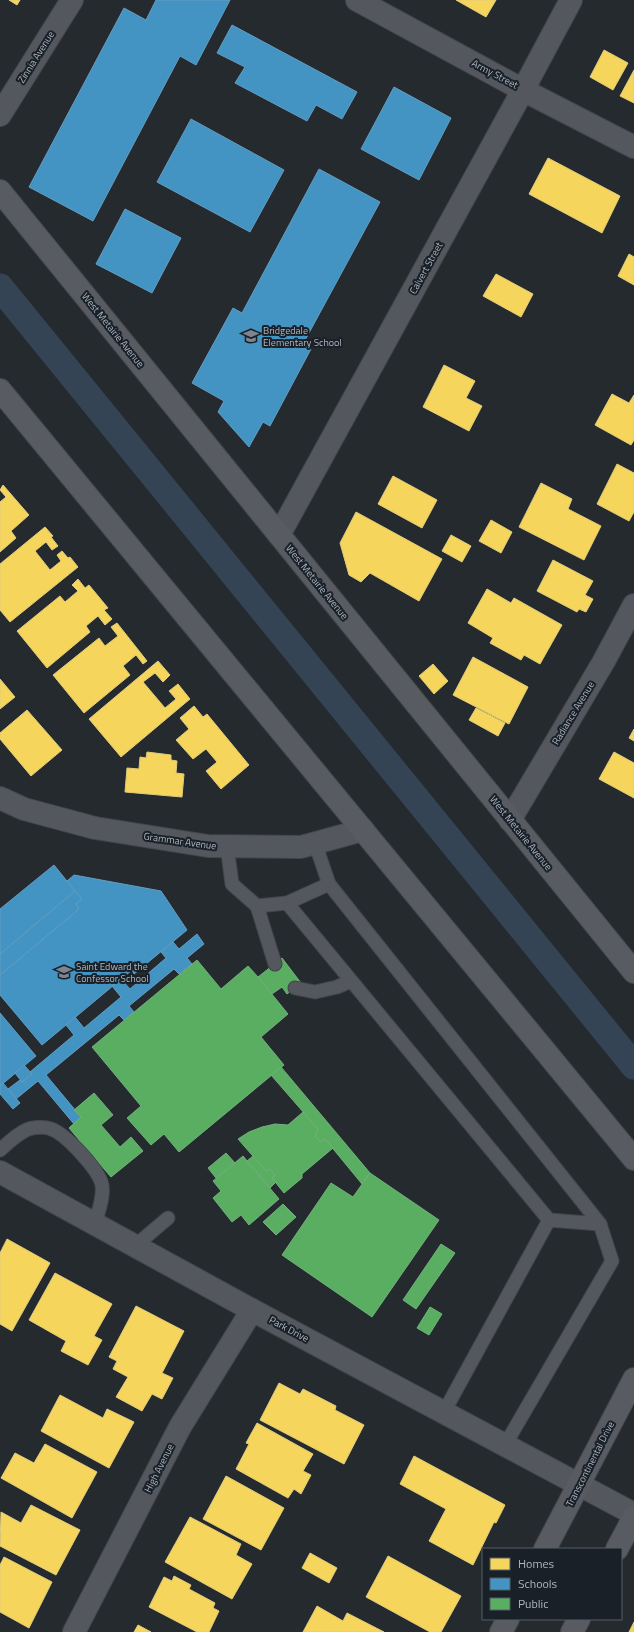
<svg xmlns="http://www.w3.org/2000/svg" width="634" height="1632" viewBox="0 0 634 1632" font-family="'Titillium Web',sans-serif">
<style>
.homes{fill:#f6d55c;stroke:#e0cc7a}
.schools{fill:#4393c3;stroke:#639ec2}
.public{fill:#5aae61;stroke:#73b07e}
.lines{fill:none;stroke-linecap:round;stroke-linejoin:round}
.canal{stroke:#344455;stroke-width:27}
.lane-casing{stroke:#42464a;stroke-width:15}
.street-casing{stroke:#42464a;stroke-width:24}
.secondary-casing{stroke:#42464a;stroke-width:24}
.lane{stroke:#54585e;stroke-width:13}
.street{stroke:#54585e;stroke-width:22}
.secondary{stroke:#585c62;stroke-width:22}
.labels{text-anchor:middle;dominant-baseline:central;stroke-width:4;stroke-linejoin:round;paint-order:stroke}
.street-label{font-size:10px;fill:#aeb6c1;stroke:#192028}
.poi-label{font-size:10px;fill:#aeb6c1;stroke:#192028;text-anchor:start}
</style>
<rect width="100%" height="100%" fill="#252a2f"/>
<!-- homes -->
<g class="homes">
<path d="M9 0H20L17 5Z"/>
<path d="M456 0H496L486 17Z"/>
<path d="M604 50 628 63 613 90 590 77Z"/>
<path d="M634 70V103L620 96Z"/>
<path d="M548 158 620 196 602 233 529 194Z"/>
<path d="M629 254 634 257V285L618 276Z"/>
<path d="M496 274 533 294 521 317 483 296Z"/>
<path d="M444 365 475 381 466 398 482 406 469 431 423 407Z"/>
<path d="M612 394 629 403 634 395V440L631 445 595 425Z"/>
<path d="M617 464 634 473V512L629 521 597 504Z"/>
<path d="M393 476 437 500 422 528 378 504Z"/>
<path d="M541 483 572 499 568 509 601 526 584 560 519 527Z"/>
<path d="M3 485 29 515 11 531 16 538 0 552V502L6 497 0 490Z"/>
<path d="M356 512 442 559 419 601 370 573 361 582 349 575 340 543Z"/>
<path d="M491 520 512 532 501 553 479 541Z"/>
<path d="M45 527 53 536 51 537 58 546 52 550 46 542 35 551 50 570 61 561 57 555 62 551 68 558 70 557 78 567 10 622 0 610V564Z"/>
<path d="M451 535 471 546 462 562 442 551Z"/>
<path d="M553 560 593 581 585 595 593 599 586 612 579 609 577 612 537 591Z"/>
<path d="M78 579 85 588 89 585 108 608 104 610 112 619 105 625 98 616 86 626 90 632 47 668 17 631 60 596 65 602 78 591 72 585Z"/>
<path d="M487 589 511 603 514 598 562 625 540 664 524 655 521 660 490 643 493 638 468 623Z"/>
<path d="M117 623 147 661 143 664 136 655 123 666 130 675 84 713 53 675 99 638 105 646 118 636 111 627Z"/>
<path d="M473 657 528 687 509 724 453 695Z"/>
<path d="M158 661 170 675 163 682 155 673 143 682 165 708 176 699 169 691 178 684 190 699 121 757 89 719Z"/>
<path d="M433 664 448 681 434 694 419 676Z"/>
<path d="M0 679 15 697 0 709Z"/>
<path d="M194 706 203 717 207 714 249 765 221 789 206 771 217 762 206 749 193 759 176 740 189 729 180 718Z"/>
<path d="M476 708 505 723 498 736 469 720Z"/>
<path d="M27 710 62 750 31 776 0 739V733Z"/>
<path d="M634 729V741L629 738Z"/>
<path d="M147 752 171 755V760L177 761 176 773 184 774 182 797 125 792 127 768 139 769 140 757 146 758Z"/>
<path d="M614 752 634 763V798L599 779Z"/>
<path d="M7 1239 50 1263 12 1331 0 1324V1253Z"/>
<path d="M55 1273 112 1304 94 1336 102 1340 88 1365 61 1351 66 1341 29 1320Z"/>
<path d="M136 1306 184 1331 162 1373 173 1378 162 1399 152 1394 142 1411 116 1397 128 1377 113 1369 117 1361 109 1357Z"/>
<path d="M279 1383 300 1394 303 1389 336 1406 335 1410 364 1425 344 1464 260 1420Z"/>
<path d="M60 1395 103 1418 107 1409 134 1422 109 1468 41 1431Z"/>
<path d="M257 1423 313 1454 303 1471 311 1475 301 1494 294 1489 288 1498 236 1469 249 1444 246 1443Z"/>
<path d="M45 1444 97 1472 72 1518 1 1478 15 1453 34 1463Z"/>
<path d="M414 1456 505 1505 496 1523 494 1522 473 1565 429 1541 446 1509 400 1484Z"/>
<path d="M226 1476 284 1508 261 1550 203 1519Z"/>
<path d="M31 1505 80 1530 56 1575 0 1546 1 1512 21 1523Z"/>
<path d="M190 1517 241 1544 236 1555 252 1564 232 1599 165 1562Z"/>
<path d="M310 1553 337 1568 329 1583 302 1568Z"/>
<path d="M388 1556 461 1596 441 1632H430L366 1597Z"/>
<path d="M4 1557 52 1582 29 1628 0 1612V1565Z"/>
<path d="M174 1576 191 1585 189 1589 215 1603 213 1608 219 1611 209 1632H197L149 1607 164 1577 172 1581Z"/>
<path d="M317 1606 343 1621 347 1613 384 1632H303Z"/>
<path d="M634 1622V1632H629Z"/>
<path d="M138 1625 151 1632H134Z"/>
</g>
<!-- schools -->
<g class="schools">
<path d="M156 0H230L196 65 180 56 93 221 29 187 124 8 146 20Z"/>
<path d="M232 25 357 92 342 119 316 105 307 121 235 83 245 67 217 53Z"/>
<path d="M394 87 451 118 419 180 361 149Z"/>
<path d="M191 119 284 170 250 232 157 182Z"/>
<path d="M319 169 380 202 303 344 311 349 270 426 263 422 249 447 218 412 224 401 192 383 233 308 242 313Z"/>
<path d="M125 209 181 238 152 293 96 264Z"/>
<path d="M54 865 75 891 0 954V909Z"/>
<path d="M74 875 161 891 187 930 134 974 132 970 42 1045 0 995V975L79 909 76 904 82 899 67 881Z"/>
<path d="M75 891 82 899 76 904 79 909 0 975V954Z"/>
<path d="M197 934 204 944 187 958 192 964 179 974 174 969 129 1006 134 1012 124 1020 119 1015 46 1075 81 1117 74 1124 38 1081 16 1099 8 1089 20 1080 22 1082 32 1074 30 1072 74 1035 66 1025 75 1017 84 1028 121 997 112 986 121 979 130 989 166 958 161 952 173 942 179 949Z"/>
<path d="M0 1013 36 1056 0 1086Z"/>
<path d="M24 1065 32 1074 22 1082 15 1073Z"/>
<path d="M3 1083 20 1103 13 1109 0 1094V1086Z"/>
</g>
<!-- public -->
<g class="public">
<path d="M282 958 301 983 287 994 282 987 272 994 258 977Z"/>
<path d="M197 960 221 989 248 966 258 977 288 1014 261 1037 284 1065 179 1152 164 1134 151 1145 127 1118 141 1106 92 1047Z"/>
<path d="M281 1067 370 1173 362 1184 325 1139 320 1142 315 1136 318 1129 271 1075Z"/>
<path d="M94 1093 113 1115 101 1125 120 1147 131 1137 143 1151 111 1177 99 1163 93 1167 75 1146 80 1141 69 1128 81 1117 74 1110Z"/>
<path d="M303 1112 318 1129 315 1136 320 1142 325 1139 333 1148 302 1174V1178L284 1193 272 1178 275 1175 269 1169 266 1171 238 1139 249 1132 262 1127 275 1124 288 1125Z"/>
<path d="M226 1153 235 1163 216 1178 208 1168Z"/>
<path d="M243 1156 279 1199 249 1225 241 1215 232 1222 213 1198 221 1191 213 1181Z"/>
<path d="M253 1156 266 1171 269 1169 275 1175 272 1178 276 1182 270 1188 247 1161Z"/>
<path d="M370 1173 439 1220 372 1317 282 1255 331 1183 353 1197Z"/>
<path d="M283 1204 296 1217 276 1235 263 1222Z"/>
<path d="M441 1244 455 1253 416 1309 403 1300Z"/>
<path d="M430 1307 442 1314 429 1335 417 1328Z"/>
</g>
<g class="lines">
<!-- canal -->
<path class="canal" d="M0 287 634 1066"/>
<!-- lane casing -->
<g class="lane-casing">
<g id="lane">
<path d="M227 846 232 884 257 906 287 903 329 884 315 843"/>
<path d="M329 884 600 1224 612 1261 505 1445"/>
<path d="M287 903 549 1220 600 1224"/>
<path d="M257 906 275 964"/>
<path d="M295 988 315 992 337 987 351 981"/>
<path d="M0 1150C8 1143 22 1129 33 1128 38 1127 47 1127 51 1129 66 1134 99 1170 102 1185 104 1198 98 1212 95 1224"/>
<path d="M135 1246 168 1218"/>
<path d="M444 1412 549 1220"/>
</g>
</g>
<!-- street casing -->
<g class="street-casing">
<g id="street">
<path d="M357 0 523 90 634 147"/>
<path d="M0 115 72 0"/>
<path d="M279 535 523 90 571 0"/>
<path d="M0 798 24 809 95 828 208 846 301 847 363 830"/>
<path d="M510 820 604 661 634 605"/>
<path d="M0 1172 252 1310 634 1514"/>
<path d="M74 1632 180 1427 252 1310"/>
</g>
</g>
<!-- secondary casing -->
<g class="secondary-casing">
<g id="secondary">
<path d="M0 191 634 972"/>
<path d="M0 390 634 1159"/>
<path d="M545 1549 634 1379"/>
<path d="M617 1549 634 1517"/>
<path d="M501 1632 508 1619"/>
<path d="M572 1632 579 1619"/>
</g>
</g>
<!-- lane -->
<use href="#lane" class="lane"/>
<!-- street -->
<use href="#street" class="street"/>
<!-- secondary -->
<use href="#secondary" class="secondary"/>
</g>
<!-- icons -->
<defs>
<g id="school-bare" transform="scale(1.2)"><path d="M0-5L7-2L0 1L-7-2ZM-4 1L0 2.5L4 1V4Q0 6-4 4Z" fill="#7e858e" stroke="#192028" stroke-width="2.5" paint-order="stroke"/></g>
</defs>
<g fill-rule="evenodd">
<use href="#school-bare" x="251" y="336"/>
<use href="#school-bare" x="64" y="972"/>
</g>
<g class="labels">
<!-- street labels -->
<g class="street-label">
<text transform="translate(36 57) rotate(-58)">Zinnia Avenue</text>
<text transform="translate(495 74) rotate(28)">Army Street</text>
<text transform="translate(426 268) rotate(-61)">Calvert Street</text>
<text transform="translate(113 330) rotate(51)">West Metairie Avenue</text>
<text transform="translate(317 582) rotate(51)">West Metairie Avenue</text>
<text transform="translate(573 713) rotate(-59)">Radiance Avenue</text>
<text transform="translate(521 833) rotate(51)">West Metairie Avenue</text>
<text transform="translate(180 841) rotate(8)">Grammar Avenue</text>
<text transform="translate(289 1329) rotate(28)">Park Drive</text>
<text transform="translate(590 1464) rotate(-63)">Transcontinental Drive</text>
<text transform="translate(159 1468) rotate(-63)">High Avenue</text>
</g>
<!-- poi labels -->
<g class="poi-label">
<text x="263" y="330">Bridgedale<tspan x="263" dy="12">Elementary School</tspan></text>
<text x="76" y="966">Saint Edward the<tspan x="76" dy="12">Confessor School</tspan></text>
</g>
</g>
<!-- legend -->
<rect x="482" y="1548" width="140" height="72" fill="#192028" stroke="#555c65"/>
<rect x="490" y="1558" width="20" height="12" fill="#f6d55c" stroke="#555c65"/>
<text x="518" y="1568" font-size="12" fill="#aeb6c1">Homes</text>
<rect x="490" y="1578" width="20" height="12" fill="#4393c3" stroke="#555c65"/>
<text x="518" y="1588" font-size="12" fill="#aeb6c1">Schools</text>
<rect x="490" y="1598" width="20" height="12" fill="#5aae61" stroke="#555c65"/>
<text x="518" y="1608" font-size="12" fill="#aeb6c1">Public</text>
</svg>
